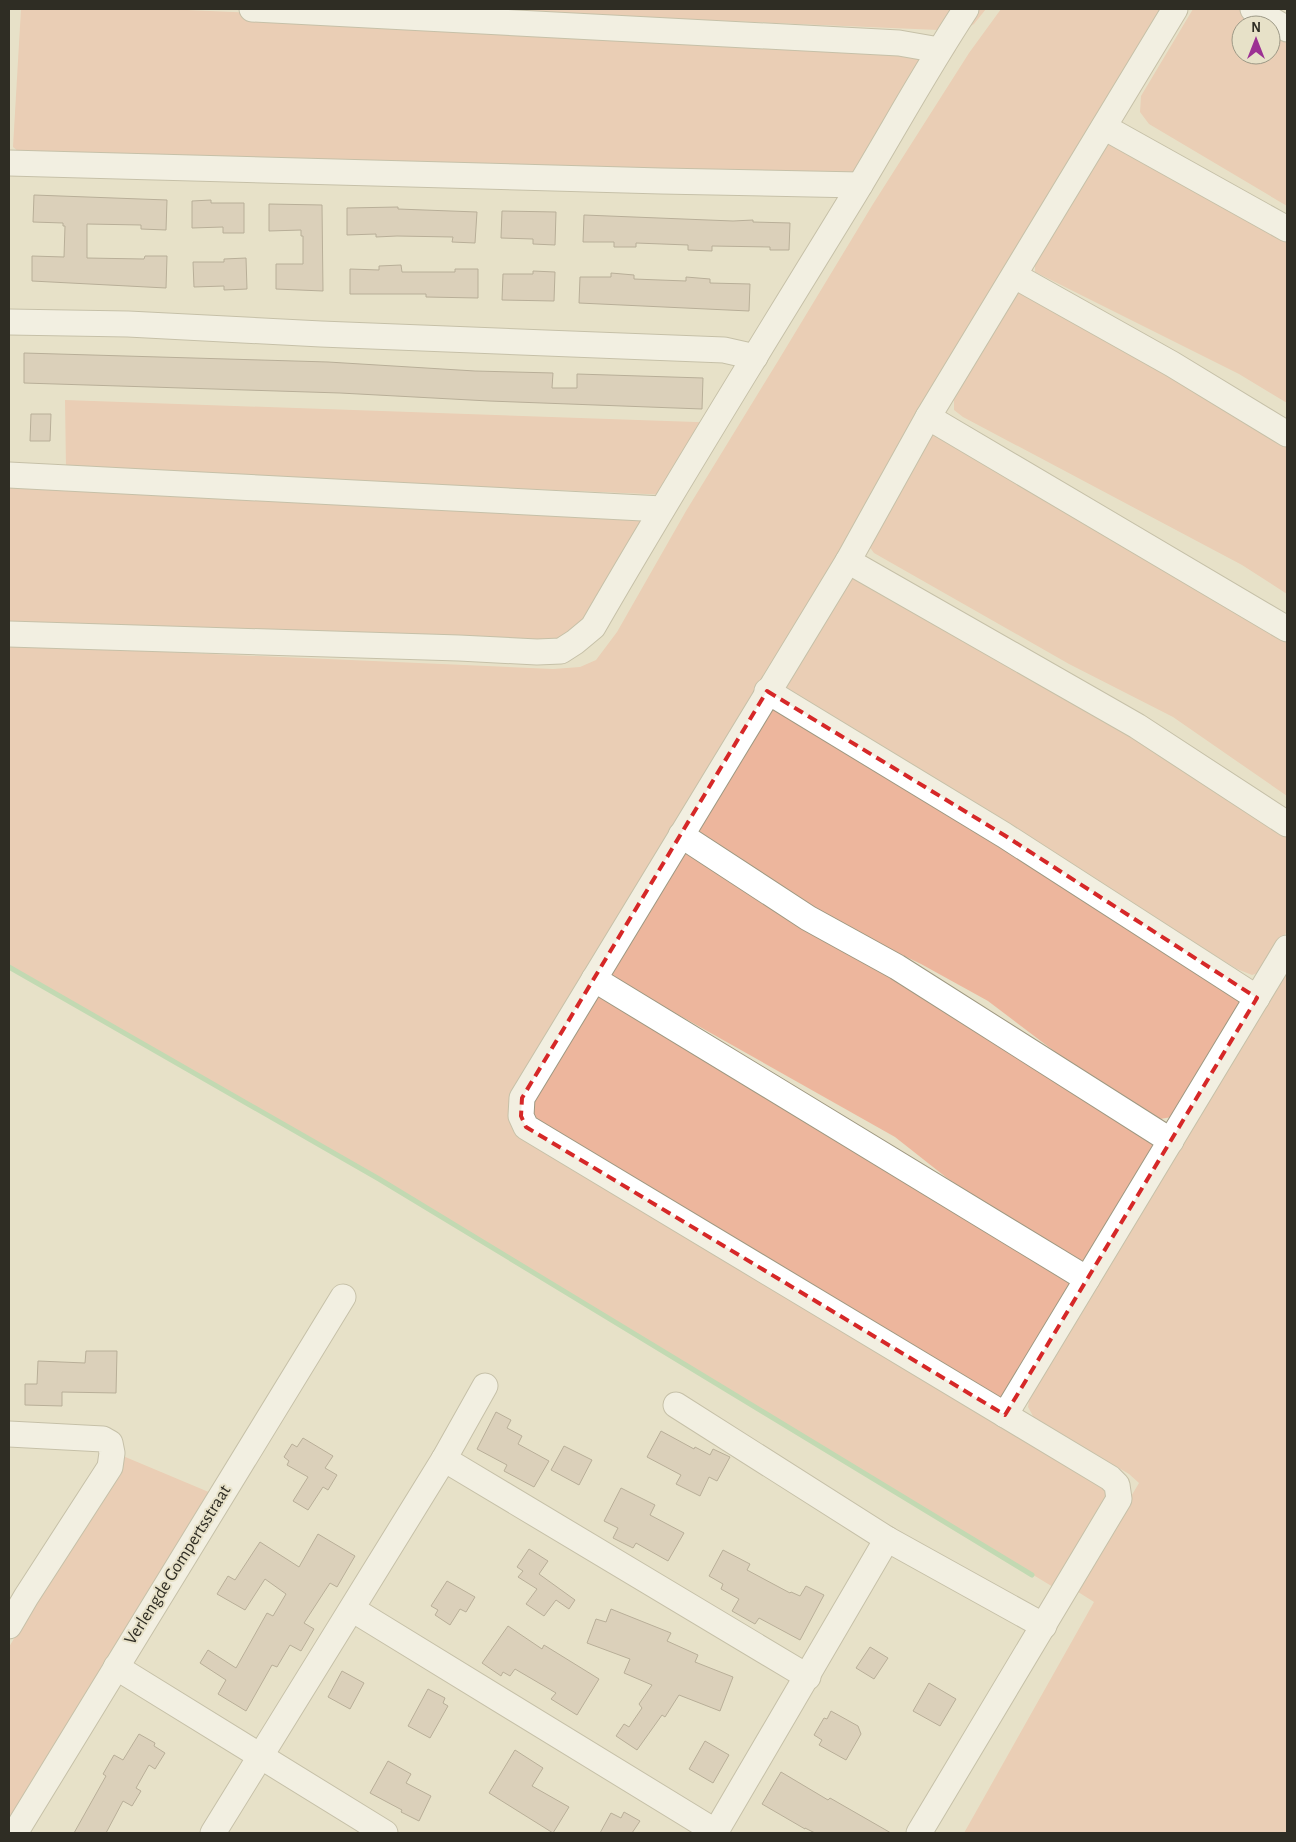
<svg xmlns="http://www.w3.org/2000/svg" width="1296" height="1842" viewBox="0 0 1296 1842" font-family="'Alegreya Sans',sans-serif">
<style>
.green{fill:#edb69d;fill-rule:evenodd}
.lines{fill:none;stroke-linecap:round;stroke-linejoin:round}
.stream{stroke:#94cf97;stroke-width:5}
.building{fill:#cdbba8;stroke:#7f705e}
.minor-casing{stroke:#9e9881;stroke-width:27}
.minor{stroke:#fff;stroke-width:25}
.marked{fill:none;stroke:#d62828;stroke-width:4;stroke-dasharray:10 6;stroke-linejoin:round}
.labels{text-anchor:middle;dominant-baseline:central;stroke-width:4;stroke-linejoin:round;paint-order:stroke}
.street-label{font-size:18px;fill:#2f2d24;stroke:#e7e1c8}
</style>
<rect width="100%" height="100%" fill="#e7e1c8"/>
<!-- green -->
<g class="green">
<path d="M21 9H164L944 42 956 50 865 186 19 152 13 147Z"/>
<path d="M446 9H986L974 24 962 31Z"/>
<path d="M1001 9H1164L514 1121 1114 1487 1058 1590 379 1179 9 967V645L553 669 580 667 596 660 617 632 686 511 778 361 873 204 969 53Z"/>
<path d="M1193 9H1265L1287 22V206L1149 124 1140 112 1141 96ZM1241 25H1271V55H1241Z"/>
<path d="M1108 143 1287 222V403L1239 374 1035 272V262Z"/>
<path d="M1025 288 1287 429V594L1242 565 963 417 954 410V398L1016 295Z"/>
<path d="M65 400 725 423 669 495 66 469Z"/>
<path d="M942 428 1287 619V796L1173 717 1069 664 874 553 868 545 931 436Z"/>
<path d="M9 477 651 504 580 648 9 628Z"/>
<path d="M853 572 1287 821V931L1264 971 1252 975 1237 969 788 694 782 687Z"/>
<path d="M775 707 1240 995V1007L1172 1117 1160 1119 1058 1054 988 1001 921 964 811 911 698 835 695 826 766 709Z"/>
<path d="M684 850 910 986 1153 1141 1154 1153 1086 1260 1074 1262 947 1178 895 1137 606 974Z"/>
<path d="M1287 965V1833H964L1094 1602 1075 1590 1139 1483 1129 1474 1034 1418 1028 1407 1030 1394Z"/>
<path d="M597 991 1069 1282 1070 1294 1004 1398H992L536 1124 530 1101Z"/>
<path d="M123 1456 223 1498 9 1833V1647Z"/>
</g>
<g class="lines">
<!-- stream -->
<path class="stream" d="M9 967 379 1179 1032 1575"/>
</g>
<!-- building -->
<g class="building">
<path d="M34 195 167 200 166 230 141 229V225L87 224V258L144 259 145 256H167L166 288 32 281V256L64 257 65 226H63V223L33 222Z"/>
<path d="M211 200V203H244V233H223V227L192 228V201Z"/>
<path d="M269 204 322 205 323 291 276 289V264H303V236H301V230L269 231Z"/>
<path d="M398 207V209L477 212 475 243 452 242 453 237 397 236 376 237V234L347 235V208Z"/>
<path d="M502 211 556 212 555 245 533 244V239L501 238Z"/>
<path d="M584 215 733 221 753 220V222L790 223 789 250H770V247L712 246V251L688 250V245L636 243V247H614V242H583Z"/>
<path d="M246 258 247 289 224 290V286L194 287 193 262H224V259Z"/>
<path d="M401 265 402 272H455V269H478V298L426 297V294H350V269L379 270V266Z"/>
<path d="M533 271 555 272 554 301 502 300 503 274H533Z"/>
<path d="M611 273 634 275V279L686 281V277L710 279V283L750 284 749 311 579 303 580 277H611Z"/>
<path d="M24 353 328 362 475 371 553 373 552 388H577V374L703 378 702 409 489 401 340 393 24 383Z"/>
<path d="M31 414H51L50 441H30Z"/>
<path d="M86 1351H117L116 1393 62 1392V1406L25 1405V1384H37L38 1361 85 1363Z"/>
<path d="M496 1412 511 1420 507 1428 522 1436 518 1444 549 1461 534 1487 504 1471 507 1465 477 1449Z"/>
<path d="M661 1431 694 1449 695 1447 710 1455 713 1449 730 1457 717 1481 709 1477 700 1496 676 1484 681 1475 647 1457Z"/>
<path d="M303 1438 333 1456 325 1468 337 1475 328 1490 323 1487 308 1510 293 1501 308 1477 287 1465 289 1461 284 1457 292 1444 297 1447Z"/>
<path d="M564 1446 592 1460 579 1485 551 1470Z"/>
<path d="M621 1488 655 1505 650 1515 684 1533 668 1561 636 1543 633 1548 613 1538 618 1528 604 1521Z"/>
<path d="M318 1534 355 1556 337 1587 330 1583 304 1623 314 1629 301 1651 290 1645 277 1667 272 1665 246 1711 218 1694 226 1680 200 1663 208 1650 236 1668 267 1613 273 1616 286 1594 265 1579 245 1610 217 1594 228 1576 235 1580 260 1542 299 1567Z"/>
<path d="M529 1549 548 1561 539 1574 575 1600 569 1609 556 1600 544 1616 526 1604 537 1589 518 1577 523 1571 517 1567Z"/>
<path d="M723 1550 750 1564 747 1570 790 1593 791 1592 800 1596 806 1586 824 1595 800 1640 759 1618 755 1624 732 1611 739 1599 721 1589 723 1584 709 1576Z"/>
<path d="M447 1581 475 1597 466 1612 460 1609 450 1625 435 1615 438 1610 431 1606Z"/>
<path d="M611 1609 671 1633 667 1641 698 1655 695 1662 733 1677 720 1711 679 1695 665 1717 662 1715 637 1750 616 1736 624 1724 629 1727 642 1708 639 1704 652 1685 624 1673 630 1659 587 1643 596 1619 606 1622Z"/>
<path d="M508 1626 542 1649 544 1645 599 1679 577 1715 551 1699 556 1693 515 1669 510 1676 503 1672 501 1676 482 1663Z"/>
<path d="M870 1647 888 1658 874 1679 856 1668Z"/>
<path d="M342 1671 364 1683 350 1709 328 1697Z"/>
<path d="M929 1683 956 1699 940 1726 913 1711Z"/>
<path d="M428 1689 445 1698 443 1703 448 1706 430 1738 408 1726Z"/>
<path d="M831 1711 858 1726 861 1734 846 1760 819 1745 822 1740 814 1735 824 1718 827 1719Z"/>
<path d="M139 1734 155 1743 154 1746 165 1753 155 1769 149 1765 136 1788 141 1791 132 1806 123 1801 106 1833H74L106 1776 103 1774 114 1755 123 1760Z"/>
<path d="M705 1741 729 1755 713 1783 689 1769Z"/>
<path d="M515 1750 543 1768 532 1786 569 1807 553 1833 489 1793Z"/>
<path d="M388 1761 411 1774 406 1783 431 1796 419 1821 401 1812 402 1810 370 1793Z"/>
<path d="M781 1772 828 1800 830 1798 891 1833H815L805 1828V1829L762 1804Z"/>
<path d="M624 1812 640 1821 632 1833H600L611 1813 621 1818Z"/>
</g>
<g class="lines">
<!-- minor casing -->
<g class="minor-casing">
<g id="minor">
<path d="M252 9 899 43 939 50"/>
<path d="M1253 9 1287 29"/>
<path d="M1104 127 1287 229"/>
<path d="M9 163 661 181 860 185"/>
<path d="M1015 276 1172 364 1287 434"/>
<path d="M9 322 128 324 321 334 724 350 755 357"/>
<path d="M928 417 1287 629"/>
<path d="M9 475 662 509"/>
<path d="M848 561 1137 726 1287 824"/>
<path d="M9 634 459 648 537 652 561 651 575 642 593 627C676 483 764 342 851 200 890 136 925 71 966 9"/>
<path d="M767 691 1004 835 1257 998"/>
<path d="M681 835 808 918 897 967 1171 1141"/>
<path d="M594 979 1087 1279"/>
<path d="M676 1405 887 1539 1044 1626"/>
<path d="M1005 1415 1287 948"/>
<path d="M9 1434 103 1439 110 1443 112 1453 110 1467 26 1597 9 1626"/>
<path d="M444 1459 808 1677"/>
<path d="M352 1609 716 1832"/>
<path d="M116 1667 385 1833"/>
<path d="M15 1833 343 1297"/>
<path d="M213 1833 444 1459 485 1386"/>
<path d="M715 1833 887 1539"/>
<path d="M919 1833 1119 1499 1117 1485 1110 1478 526 1127 521 1116 522 1098 848 561 928 417 1175 9"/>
</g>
</g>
<!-- minor -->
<use href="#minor" class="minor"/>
</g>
<!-- marked area -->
<path d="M0 0H1296V1842H0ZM767 691 1004 835 1257 998 1005 1415 526 1127 521 1116 522 1098Z" fill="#e7e1c8" fill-opacity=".55" fill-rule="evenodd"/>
<path class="marked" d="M767 691 1004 835 1257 998 1005 1415 526 1127 521 1116 522 1098Z"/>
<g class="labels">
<!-- street labels -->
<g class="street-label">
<text transform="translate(178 1565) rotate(-58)">Verlengde Gompertsstraat</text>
</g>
</g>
<!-- border -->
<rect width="1296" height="1842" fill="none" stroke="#2f2d24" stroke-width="20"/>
<!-- north arrow -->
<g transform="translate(1256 40)"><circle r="24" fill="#e7e1c8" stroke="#9d9986"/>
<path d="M0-4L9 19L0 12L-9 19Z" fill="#9c3193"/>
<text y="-8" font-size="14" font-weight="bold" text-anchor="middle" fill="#2f2d24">N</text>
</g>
</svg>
